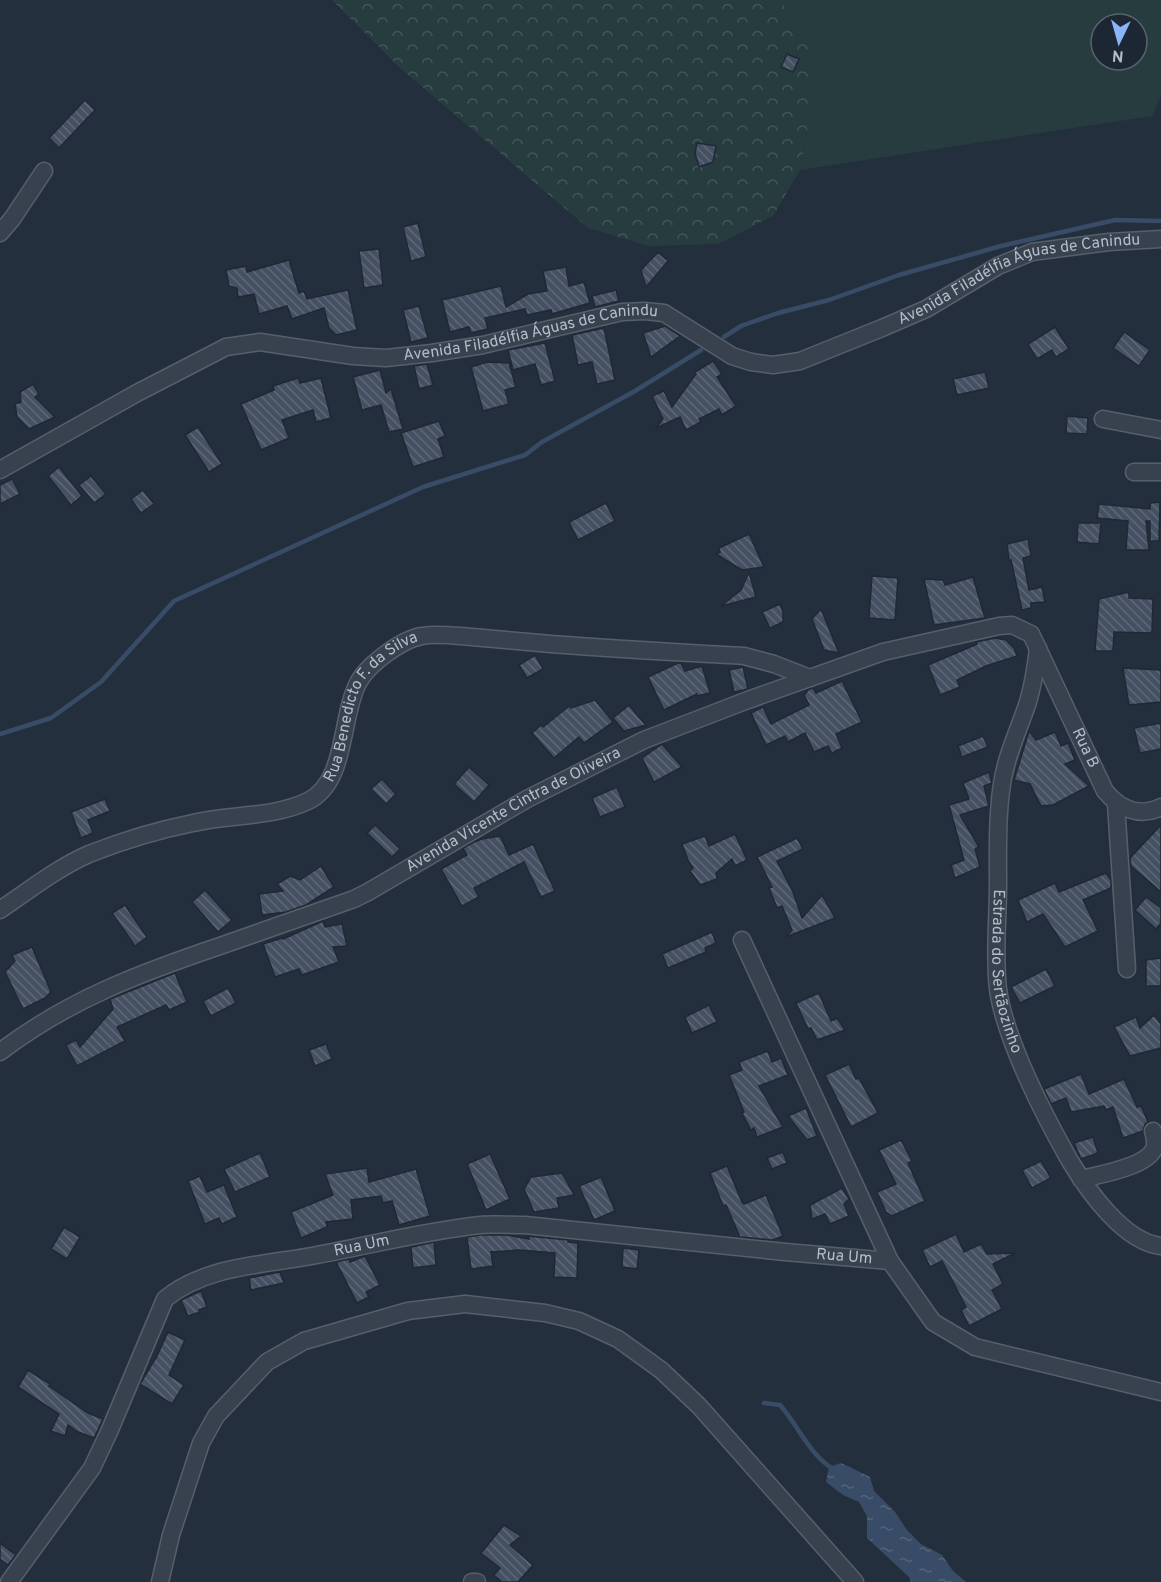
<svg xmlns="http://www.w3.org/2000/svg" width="1161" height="1582" viewBox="0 0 1161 1582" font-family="Overpass,sans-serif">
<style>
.grass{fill:#263c3f;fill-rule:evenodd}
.forest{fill:url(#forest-crowns)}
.water{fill:url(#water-ripples)}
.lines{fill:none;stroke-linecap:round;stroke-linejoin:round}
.stream{stroke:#394c67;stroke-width:4.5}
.building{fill:url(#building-back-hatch);stroke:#1f2835;stroke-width:1.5}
.minor-casing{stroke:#565f6c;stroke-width:19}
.minor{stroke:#38414e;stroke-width:16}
.labels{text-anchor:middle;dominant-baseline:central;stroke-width:4.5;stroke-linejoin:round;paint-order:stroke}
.street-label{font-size:16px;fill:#b4bcc9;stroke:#1d2633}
</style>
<defs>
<pattern id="forest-crowns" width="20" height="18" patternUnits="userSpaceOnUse" patternTransform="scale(1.5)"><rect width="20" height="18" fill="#263c3f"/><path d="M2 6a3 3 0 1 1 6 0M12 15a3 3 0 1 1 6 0" fill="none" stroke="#435659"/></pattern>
<pattern id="water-ripples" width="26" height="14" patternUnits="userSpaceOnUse" patternTransform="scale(1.5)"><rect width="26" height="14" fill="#394c67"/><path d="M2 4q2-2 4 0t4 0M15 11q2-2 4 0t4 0" fill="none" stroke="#53647b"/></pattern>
<pattern id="building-back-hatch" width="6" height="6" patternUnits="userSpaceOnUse" patternTransform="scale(1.5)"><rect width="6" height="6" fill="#455162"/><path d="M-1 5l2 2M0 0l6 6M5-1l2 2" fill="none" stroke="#5d6877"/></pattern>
</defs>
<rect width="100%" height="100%" fill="#242f3e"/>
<!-- grass -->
<path class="grass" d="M777 0H1161V96L1152 116 800 170 813 98ZM1101 24H1137V60H1101Z"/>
<!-- forest -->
<path class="forest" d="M332 0H777L783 4 811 52 813 98 800 170 773 216 718 244 649 246 588 228 400 68Z"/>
<!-- water -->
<path class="water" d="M841 1463 870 1477 874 1491 895 1512 907 1530 921 1544 942 1555 953 1571 966 1582H911L909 1577 867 1538V1516L859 1502 843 1495 826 1482 829 1467Z"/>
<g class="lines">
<!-- stream -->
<g class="stream">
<path d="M724 337 741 326 778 313 829 300 899 275 1001 246 1115 220 1161 221"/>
<path d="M0 734 51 718 101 682 174 601 423 487 525 455 542 442 635 391 701 350"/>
<path d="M764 1403 780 1405C798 1425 808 1453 833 1469"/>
</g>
</g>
<!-- building -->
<g class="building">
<path d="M787 54 799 59 793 72 781 67Z"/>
<path d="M85 100 95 110 59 148 49 138Z"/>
<path d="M697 143 716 146 713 162 699 167 695 153Z"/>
<path d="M418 223 426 257 411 261 403 227Z"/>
<path d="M379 249 383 285 364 288 359 251Z"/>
<path d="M658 252 668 261 646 287 641 270Z"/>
<path d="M289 260 299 293 304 291 307 299 348 290 357 330 336 335 329 328 324 308 292 319 287 306 259 314 254 294 238 297 237 288 229 286 226 270 246 266 247 272Z"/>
<path d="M566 267 569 286 584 282 590 303 552 314 551 310 527 315 525 309 485 318 488 329 471 333 469 327 450 332 442 300 501 286 506 307 528 294 547 291 543 271Z"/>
<path d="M616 290 619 301 595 307 592 296Z"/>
<path d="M419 306 428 338 411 342 403 310Z"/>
<path d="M665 326 680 336 651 357 643 333Z"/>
<path d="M1055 327 1069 349 1056 357 1052 350 1037 359 1028 344Z"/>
<path d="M604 328 615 380 597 384 592 362 578 365 572 335Z"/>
<path d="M1124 332 1150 350 1139 366 1113 348Z"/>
<path d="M545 343 555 381 541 385 535 364 513 370 508 350Z"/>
<path d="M713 361 722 374 717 377 736 406 722 415 719 409 699 419 701 422 686 430 680 417 656 428 663 419 652 396 664 391 672 407 696 374 695 372Z"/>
<path d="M487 362 509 363 516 387 505 390 509 404 483 411 471 367Z"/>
<path d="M427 364 433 385 419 389 414 366Z"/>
<path d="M380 370 386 393 391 389 403 429 389 432 381 405 362 410 353 377Z"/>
<path d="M985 372 989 388 957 395 953 379Z"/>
<path d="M298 378 300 383 321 378 331 418 316 422 313 410 282 420 289 438 261 450 241 404 274 390 273 386Z"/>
<path d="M33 384 39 394 35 397 55 417 29 429 17 417 15 404 21 402 20 392Z"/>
<path d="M1067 416 1088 418 1087 434 1066 433Z"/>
<path d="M439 421 445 436 438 439 444 457 413 467 401 433Z"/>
<path d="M198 427 222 464 209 472 185 435Z"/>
<path d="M59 467 82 496 71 505 48 476Z"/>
<path d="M91 476 106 494 94 503 79 485Z"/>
<path d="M12 479 20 494 0 504V485Z"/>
<path d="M143 490 154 504 141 513 131 499Z"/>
<path d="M1160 502 1159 541H1150V521H1146L1149 550H1126L1128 521 1097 518 1099 504 1150 509V503Z"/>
<path d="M606 503 615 521 578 540 569 522Z"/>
<path d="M1078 523H1101L1099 544 1077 542Z"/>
<path d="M749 534 764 567 742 570 716 554 720 552 719 548Z"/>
<path d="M1028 539 1031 556 1023 558 1029 590 1042 587 1045 602 1031 603V608L1022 610 1011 560H1009L1007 544Z"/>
<path d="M749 572 756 597 721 606 741 590Z"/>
<path d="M872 576 898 578 895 620 869 618Z"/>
<path d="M973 577 985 618 934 625 924 579 943 580 945 585Z"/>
<path d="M1129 592V598L1153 599 1152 633 1114 632 1113 651H1095L1099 599Z"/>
<path d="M780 604 783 612V622L770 628 762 612Z"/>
<path d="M821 609 839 653 824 650 812 619Z"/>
<path d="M995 638 1006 640 1014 648 1017 656 986 666 957 680 960 687 940 695 928 665 977 644 976 642Z"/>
<path d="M535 655 543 669 527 678 519 665Z"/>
<path d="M678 663H681L685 671 702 666 710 693 697 696V694L664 710 648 677Z"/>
<path d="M743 667 748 689 734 692 729 670Z"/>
<path d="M1123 668 1161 670V702L1129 705Z"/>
<path d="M842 681 862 722 836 734 842 748 832 753 828 746 814 752 805 733 788 742 785 736 766 745 751 713 763 707 771 724 809 705 804 695 809 689 813 688 816 693Z"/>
<path d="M595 700 613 722 584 743 579 737 554 758 532 733 541 725 543 727 569 706 571 708Z"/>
<path d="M629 705 637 715 646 725 624 731 613 718Z"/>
<path d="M1161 723V749L1140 753 1134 728Z"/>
<path d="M1029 731 1036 740 1055 732 1061 746 1068 743 1075 760 1065 764 1089 786 1053 805 1041 806 1030 784 1014 780Z"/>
<path d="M983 736 988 747 962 757 958 746Z"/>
<path d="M662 744 682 767 654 782 642 758Z"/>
<path d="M469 767 489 785 474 802 454 784Z"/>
<path d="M989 772 992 783 984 786 989 806 960 815 979 847 975 849 980 867 955 878 951 865 964 860 949 805 969 799 963 783Z"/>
<path d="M382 779 396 794 386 804 371 789Z"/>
<path d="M617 787 625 807 600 817 592 798Z"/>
<path d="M105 799 110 811 88 820 93 833 81 838 71 812Z"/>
<path d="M375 825 400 849 392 857 367 833Z"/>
<path d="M1161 825V892L1131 866 1130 858Z"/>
<path d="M735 834 747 860 735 866 732 859 716 873 717 879 700 885 690 871 693 868 688 860 682 844 705 836 709 846Z"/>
<path d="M500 836 509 855 533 844 555 891 541 897 524 862 474 888 479 897 462 906 441 869 467 855 463 848 474 842 482 839Z"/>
<path d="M797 838 803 849 777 861 793 892 802 918 822 895 835 918 786 937 792 930 782 906 777 908 769 888 772 887 757 857Z"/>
<path d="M321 866 334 887 306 905 286 912 262 915 259 894 283 891 277 884 290 876 300 880Z"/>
<path d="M1106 873 1111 880V888L1083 900 1098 931 1065 947 1043 914 1027 922 1018 900 1055 883 1059 892Z"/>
<path d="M205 890 232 920 218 932 192 902Z"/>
<path d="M1146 897 1161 908V923L1156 929 1135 910Z"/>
<path d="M125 905 147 937 135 946 112 913Z"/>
<path d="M323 921 325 927 342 924 347 946 333 947 339 962 302 975 299 969 275 977 263 944 282 938 283 939Z"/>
<path d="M712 932 716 943 705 948 706 952 668 968 662 954Z"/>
<path d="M32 947 51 992 45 998 23 1009 5 972 15 961 12 955Z"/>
<path d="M1161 958V986H1146V960Z"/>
<path d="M1046 969 1055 986 1020 1003 1011 987Z"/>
<path d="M175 973 187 1002 169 1010 166 1005 117 1027 125 1041 77 1066 66 1045 76 1040 80 1047 113 1009 110 999Z"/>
<path d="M228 988 236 1003 211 1016 203 1001Z"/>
<path d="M819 993 831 1021 837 1018 845 1030 817 1040 811 1028 808 1029 796 1003Z"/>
<path d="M709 1005 717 1022 692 1033 685 1017Z"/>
<path d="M1154 1015 1161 1024V1048L1130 1056 1114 1027 1136 1017 1140 1028Z"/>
<path d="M326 1044 332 1059 315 1066 309 1050Z"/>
<path d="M768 1051 772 1062 781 1058 788 1075 759 1086 783 1127 757 1137 754 1128 751 1130 742 1113 744 1112 729 1075 742 1070 739 1062Z"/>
<path d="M849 1064 856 1079 859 1078 878 1113 851 1127 825 1075Z"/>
<path d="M1081 1074 1089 1094 1124 1079 1137 1107 1141 1106 1148 1122 1145 1124 1143 1131 1123 1138 1113 1107 1106 1110 1104 1106 1071 1112 1066 1098 1051 1104 1044 1089Z"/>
<path d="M806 1108 817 1136 807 1140 788 1116Z"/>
<path d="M1093 1137 1098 1153 1081 1159 1074 1143Z"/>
<path d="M901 1140 912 1161 908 1163 925 1201 892 1216 886 1212 877 1192 896 1184 879 1150Z"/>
<path d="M783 1152 787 1163 772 1169 767 1158Z"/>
<path d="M260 1153 270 1177 235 1192 224 1169Z"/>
<path d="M490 1154 510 1199 486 1210 467 1164Z"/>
<path d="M1041 1161 1051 1178 1032 1188 1022 1170Z"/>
<path d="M727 1166 742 1202 744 1204 766 1195 783 1236 773 1240 740 1237 726 1205 723 1206 710 1173Z"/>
<path d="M367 1168 369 1182 416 1169 430 1216 399 1225 392 1201 383 1203 381 1196 351 1200 353 1219 326 1222 327 1227 301 1238 291 1212 333 1195 325 1174Z"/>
<path d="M562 1173 574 1195 557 1198 559 1208 534 1212 524 1189 531 1177Z"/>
<path d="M200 1176 207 1192 224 1185 237 1217 222 1224 219 1218 205 1224 188 1181Z"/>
<path d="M601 1177 615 1211 594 1220 579 1186Z"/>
<path d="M842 1188 849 1199 844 1204 849 1216 830 1224 825 1214 812 1219 810 1205Z"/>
<path d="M64 1227 80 1237 67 1259 51 1249Z"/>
<path d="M956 1234 964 1252 981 1244 987 1254 1015 1253 993 1264 1003 1284 992 1290 1002 1309 969 1326 961 1310 966 1307 942 1261 930 1267 922 1250Z"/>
<path d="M481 1235H506L529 1239 528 1236 568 1240V1242L578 1243 577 1278 554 1277 555 1253 519 1250 491 1252 493 1266 471 1269 467 1237Z"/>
<path d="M434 1242 436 1265 413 1268 411 1247Z"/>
<path d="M623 1248 639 1250 637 1269 622 1267Z"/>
<path d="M365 1256 380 1285 366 1292 369 1297 357 1303 336 1262 349 1259 350 1262Z"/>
<path d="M280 1272 284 1283 251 1290 249 1278Z"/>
<path d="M201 1291 207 1307 199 1310 200 1312 188 1316 181 1300Z"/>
<path d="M168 1332 185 1340 169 1375 184 1385 172 1404 140 1384 157 1356Z"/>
<path d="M28 1370 50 1384 49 1386 88 1413 103 1419 94 1438 78 1432 68 1425 65 1436 51 1431 59 1414 18 1387Z"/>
<path d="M504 1525 521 1536 510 1545 533 1565 518 1582H502L494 1575 500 1568 481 1553Z"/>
<path d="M0 1543 16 1555 8 1565 0 1559Z"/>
</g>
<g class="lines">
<!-- minor casing -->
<g class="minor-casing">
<g id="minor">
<path d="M0 233 12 219 44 171"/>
<path d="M1103 419 1161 430"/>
<path id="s1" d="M0 470 137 393 226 347 260 342 353 356 386 358 432 353 483 345 622 312 645 311 664 313 732 356 751 362 773 365 800 361 882 328 926 309 998 266 1032 252 1109 242 1161 239"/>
<path d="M1134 472H1161"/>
<path id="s2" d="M1038 648C1036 666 1033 685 1028 702 1019 729 1006 756 1002 784 997 817 998 851 998 885 998 919 994 955 998 989 1005 1040 1045 1117 1070 1161 1088 1191 1124 1242 1161 1246"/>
<path d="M1116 804 1127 969"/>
<path id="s3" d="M0 910C28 891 57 868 89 854 122 841 158 830 193 823 231 814 272 818 308 801 347 782 340 718 358 683 367 665 402 639 422 636 438 633 456 636 472 637 495 639 517 641 540 643 608 649 676 652 744 656L774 664 810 678"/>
<path d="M742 940 890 1261 933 1322 975 1347 1161 1392"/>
<path id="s4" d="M0 1052C68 1000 140 973 220 946 265 930 309 915 354 899L368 892 527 799 644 740 748 700 883 652 999 626 1012 625 1031 634 1105 791C1119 808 1139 818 1161 807"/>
<path d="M1081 1179C1098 1175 1146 1167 1154 1149 1156 1143 1155 1137 1153 1131"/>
<path id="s5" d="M9 1582 92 1468 109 1432 165 1299C206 1265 266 1265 317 1255 371 1245 425 1231 480 1225 495 1224 510 1225 525 1225L785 1252 890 1261"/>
<path d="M160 1582 171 1535 201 1443 216 1416 267 1362 304 1341 408 1311 465 1304 545 1313 579 1321 618 1339 661 1370 699 1406 855 1582"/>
<path d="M472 1582H477"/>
</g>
</g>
<!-- minor -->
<use href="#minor" class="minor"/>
</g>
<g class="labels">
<!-- street labels -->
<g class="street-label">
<text stroke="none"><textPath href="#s1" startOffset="1088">Avenida Filadélfia Águas de Canindu</textPath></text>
<text stroke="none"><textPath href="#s1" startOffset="566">Avenida Filadélfia Águas de Canindu</textPath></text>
<text stroke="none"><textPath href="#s3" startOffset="450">Rua Benedicto F. da Silva</textPath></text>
<text stroke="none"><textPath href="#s4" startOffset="1252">Rua B</textPath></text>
<text stroke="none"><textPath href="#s4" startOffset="570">Avenida Vicente Cintra de Oliveira</textPath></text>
<text stroke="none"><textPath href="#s2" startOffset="330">Estrada do Sertãozinho</textPath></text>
<text stroke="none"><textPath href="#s5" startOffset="531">Rua Um</textPath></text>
<text stroke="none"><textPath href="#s5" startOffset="1017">Rua Um</textPath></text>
</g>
</g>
<!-- north arrow -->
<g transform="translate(1119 42) rotate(185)"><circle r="28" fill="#1d2633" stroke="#59626f" stroke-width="1.5"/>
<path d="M0-4.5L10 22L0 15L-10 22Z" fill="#8ab4f8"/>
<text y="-9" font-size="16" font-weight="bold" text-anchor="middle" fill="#b4bcc9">N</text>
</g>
</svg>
